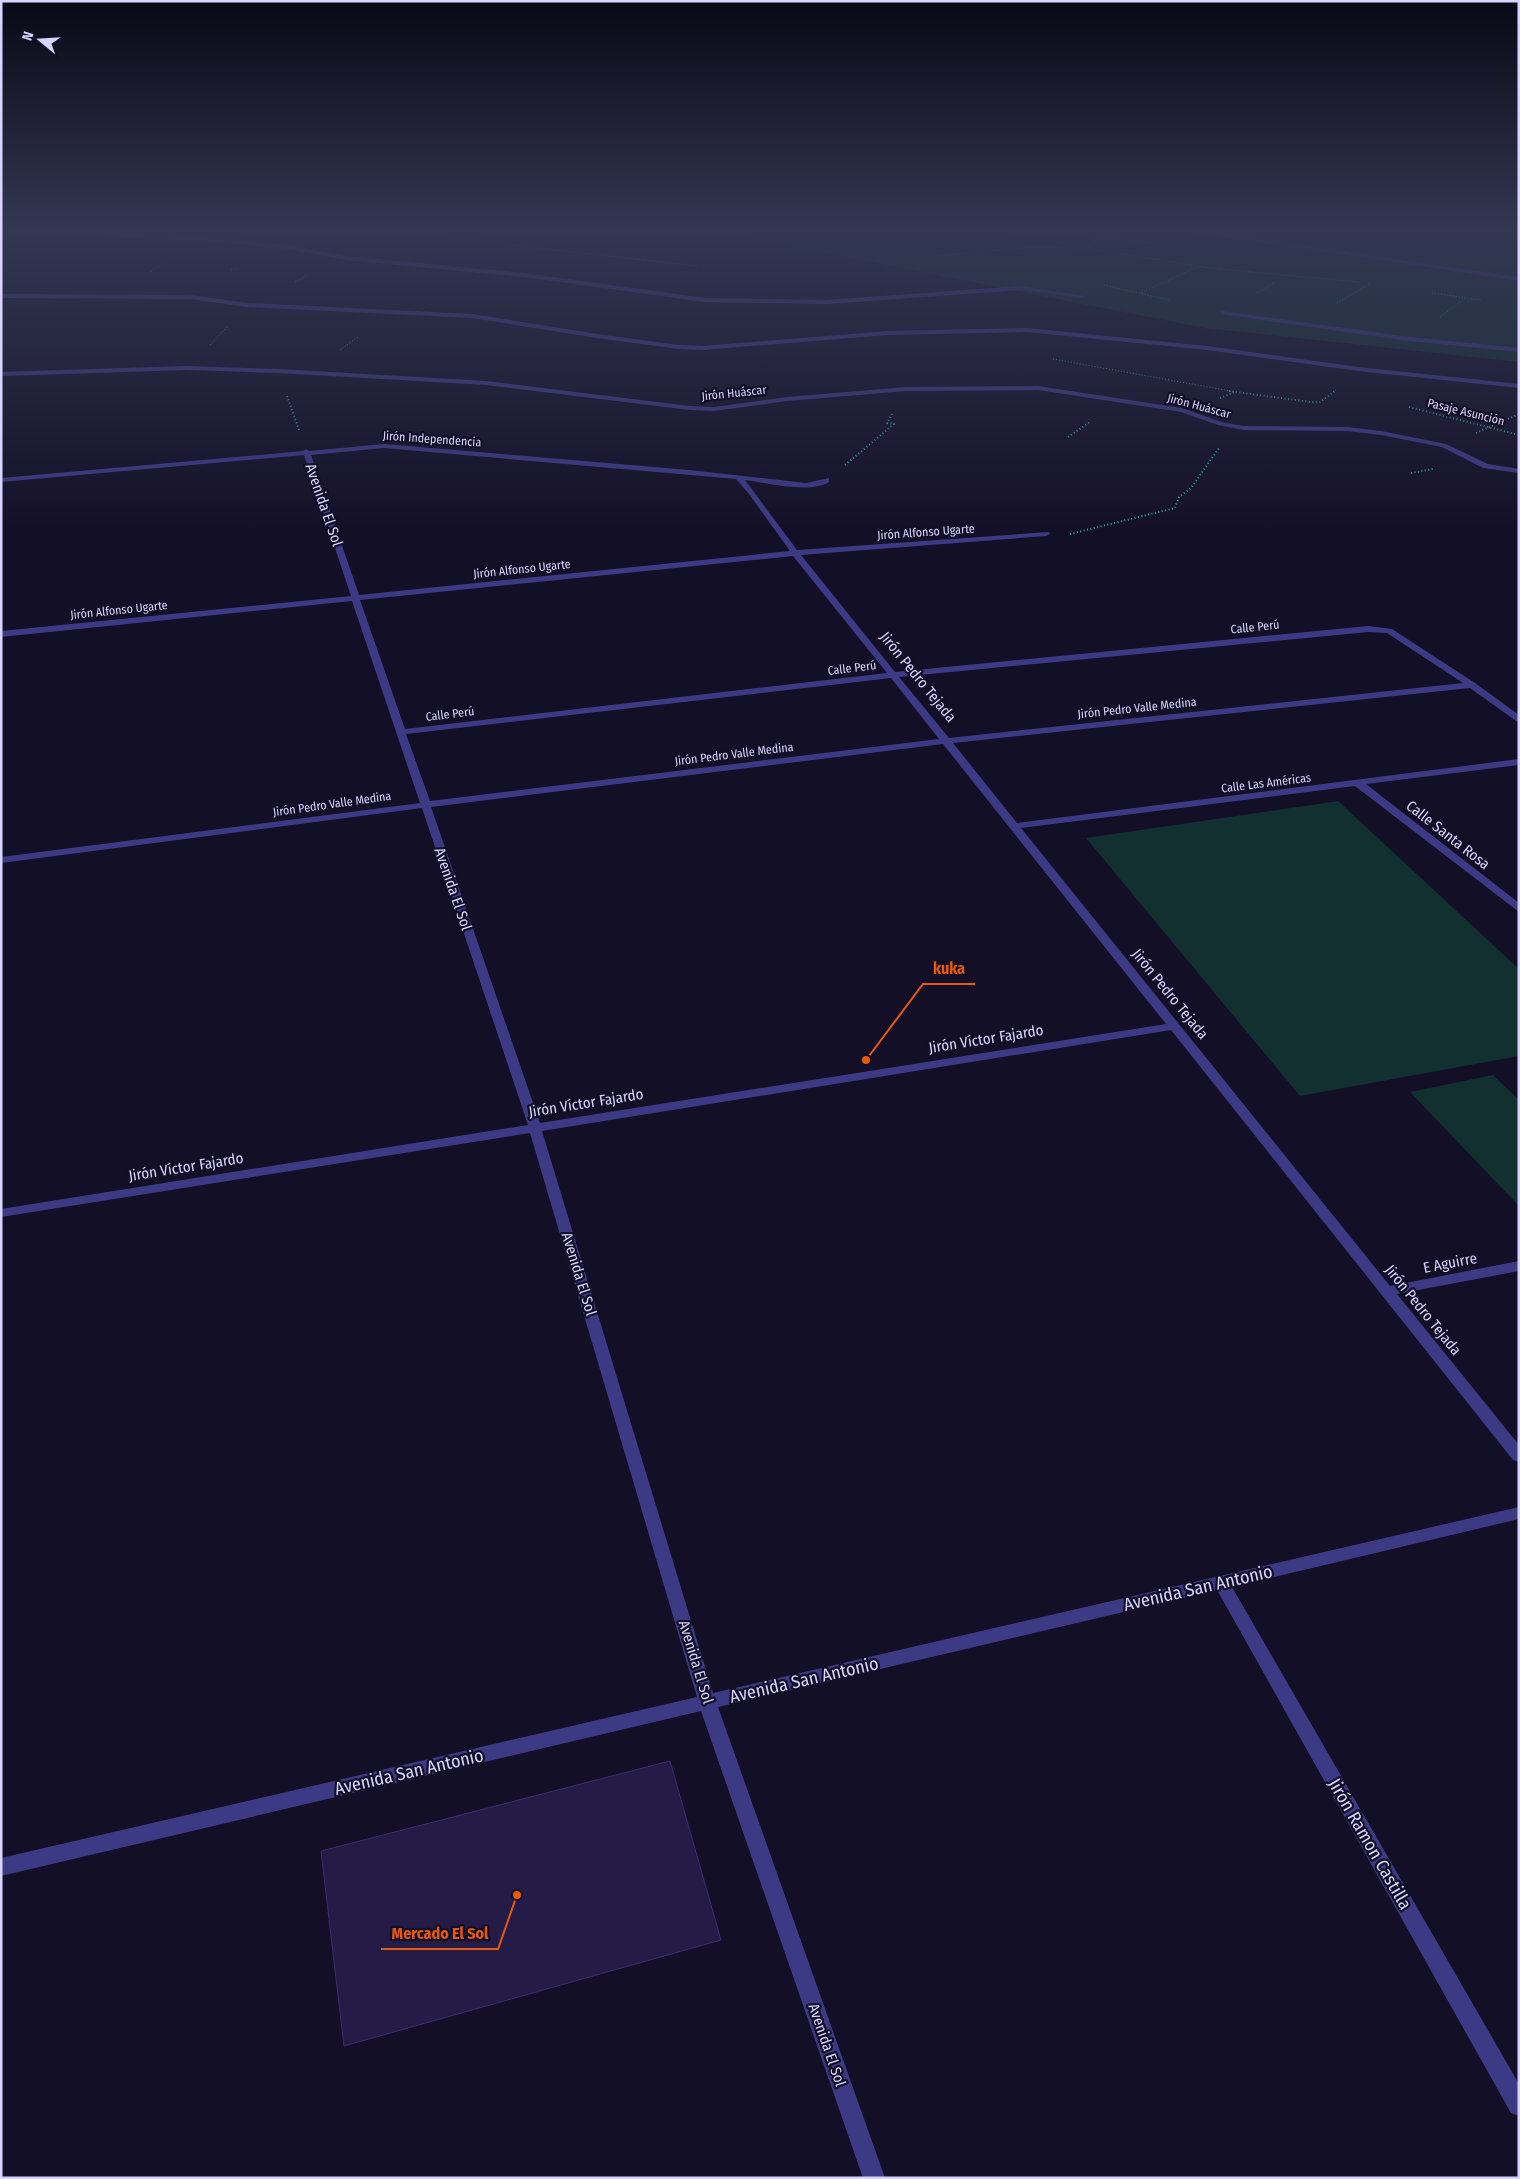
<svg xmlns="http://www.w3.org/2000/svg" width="1520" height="2179" viewBox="0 0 1520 2179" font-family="'Fira Sans Condensed',sans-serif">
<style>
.green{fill:#12302f}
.building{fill:#241b47;stroke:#3b2d73}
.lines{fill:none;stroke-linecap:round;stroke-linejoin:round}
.path-far1{stroke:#2fb8b0;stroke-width:1;stroke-dasharray:1 2;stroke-linecap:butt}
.path{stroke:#2fb8b0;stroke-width:2;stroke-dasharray:1 2.5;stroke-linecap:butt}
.minor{fill:#3d3a85;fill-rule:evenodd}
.labels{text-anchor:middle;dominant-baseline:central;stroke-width:4.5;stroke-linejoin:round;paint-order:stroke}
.far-street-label{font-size:12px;fill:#d9d4ff;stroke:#130f26}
.street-label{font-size:15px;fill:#d9d4ff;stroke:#130f26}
.near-street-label{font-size:18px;fill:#d9d4ff;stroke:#130f26}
.leader{fill:none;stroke:#e8590c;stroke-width:2}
.callout-dot{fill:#e8590c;stroke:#130f26;stroke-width:2}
.callout-label{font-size:16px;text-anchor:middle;font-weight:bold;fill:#e8590c;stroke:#130f26;stroke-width:4.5;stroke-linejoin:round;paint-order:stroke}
</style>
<rect width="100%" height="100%" fill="#130f26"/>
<!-- green -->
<g class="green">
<path d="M704 229H1519V362L1205 328Z"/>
<path d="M1338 801 1519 969V1056L1300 1096 1086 838Z"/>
<path d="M1493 1075 1519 1100V1206L1410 1092Z"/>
</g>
<!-- building -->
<path class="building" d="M670 1761 721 1940 344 2046 321 1851Z"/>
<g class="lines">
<!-- path-far1 -->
<g class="path-far1">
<path d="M404 229 494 243 697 266"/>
<path d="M382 236 401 229"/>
<path d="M993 237C1050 232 1105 235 1161 245"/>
<path d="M1085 248 1119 229"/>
<path d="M935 256 1033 247 1085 248 1210 268 1359 282"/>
<path d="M231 270 239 268"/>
<path d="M151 272 164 262"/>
<path d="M295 282 307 276"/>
<path d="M1104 285 1169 300"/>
<path d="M1141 293 1199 266"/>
<path d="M1257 293 1275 282"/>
<path d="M1432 293 1481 300"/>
<path d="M1337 303 1371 283"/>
<path d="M1440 317 1465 298"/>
<path d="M210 345 228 326"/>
<path d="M340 350 359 336"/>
<path d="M1053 359 1236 392"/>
<path d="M1333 392 1336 390"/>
</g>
<!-- path -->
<g class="path">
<path d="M1229 391 1310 402H1320L1335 391"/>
<path d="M287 396 299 430"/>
<path d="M1220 398 1235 392"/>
<path d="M1409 407 1519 435"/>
<path d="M1476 433 1519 414"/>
<path d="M1068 437 1090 422"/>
<path d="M845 465 894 424 887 423 892 414"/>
<path d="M1411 473 1433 469"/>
<path d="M1070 534 1175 508 1179 497 1191 488 1219 448"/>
</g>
<!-- minor -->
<g class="minor">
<path d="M73 229 218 238 287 245 346 256 524 273 704 298 828 300 1022 286 1085 296 1082 298 1022 290 828 304 704 302 524 277 346 260 287 249 218 242 103 236Z"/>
<path d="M1177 229H1189L1519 277V281Z"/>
<path d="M1 294 190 295 247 303 472 314 597 334 679 345 703 346 888 331 1027 328 1207 346 1358 367 1519 384V388L1358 371 1207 350 1027 332 888 335 703 350 679 349 597 338 472 318 247 307 190 299 1 298Z"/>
<path d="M1222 311 1409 337 1519 348V352L1409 341 1220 314Z"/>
<path d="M186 366 279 369 486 381 690 406 714 407 787 397 906 387 1038 386 1182 408 1221 422 1243 426 1348 427 1381 431 1446 444 1488 464 1519 469V473L1483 468 1442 447 1381 435 1348 431 1243 430 1218 425 1181 412 1038 390 906 391 787 401 714 411 690 410 486 385 279 373 186 370 1 376V372Z"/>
<path d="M384 444 689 470 806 483 829 478V482C811 494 767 483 745 480L797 550 1049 532 1050 534 1046 536 801 555 895 672 1368 626 1392 629 1475 683 1519 715V723L1470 688 953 743 1017 823 1519 759V765L1366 784 1519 903V912L1355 786 1021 828 1390 1286 1519 1261V1271L1397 1294 1519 1445V1462L1513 1460 1171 1030 542 1131 713 1693 1519 1507V1519L1232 1587 1519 2084V2116L1511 2113 1217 1590 718 1707 885 2178H863L701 1711 1 1876V1858L697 1697 530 1133 1 1217V1209L528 1125 422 808 1 863V857L420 803 352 601 1 637V631L351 596 304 455 1 482V478L303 451 306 449 309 451ZM384 448 736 479 749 494 790 551 359 595 311 455ZM793 556 887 673 405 729 360 600ZM1368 632 1387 633 1463 683 949 738 899 677ZM891 678 939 739 430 801 406 734ZM943 744 1166 1024 540 1123 431 807Z"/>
</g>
</g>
<!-- sky -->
<linearGradient id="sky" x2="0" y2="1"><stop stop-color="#0a0815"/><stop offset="0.43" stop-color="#333752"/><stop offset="1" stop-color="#333752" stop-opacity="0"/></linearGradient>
<rect width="1520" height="534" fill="url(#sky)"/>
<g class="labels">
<!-- far-street labels -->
<g class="far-street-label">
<text transform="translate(734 393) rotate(-6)">Jirón Huáscar</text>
<text transform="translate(1199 406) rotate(15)">Jirón Huáscar</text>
<text transform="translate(1466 412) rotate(14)">Pasaje Asunción</text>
<text transform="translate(432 439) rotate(4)">Jirón Independencia</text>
<text transform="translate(926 532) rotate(-4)">Jirón Alfonso Ugarte</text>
<text transform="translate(522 569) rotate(-6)">Jirón Alfonso Ugarte</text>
<text transform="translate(119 610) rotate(-6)">Jirón Alfonso Ugarte</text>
<text transform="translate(1255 627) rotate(-6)">Calle Perú</text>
<text transform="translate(852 668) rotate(-7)">Calle Perú</text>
<text transform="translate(1137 708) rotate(-6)">Jirón Pedro Valle Medina</text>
<text transform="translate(450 714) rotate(-7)">Calle Perú</text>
<text transform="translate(734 754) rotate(-7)">Jirón Pedro Valle Medina</text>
<text transform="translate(1266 783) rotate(-7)">Calle Las Américas</text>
<text transform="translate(332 804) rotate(-8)">Jirón Pedro Valle Medina</text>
</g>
<!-- street labels -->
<g class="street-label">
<text transform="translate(324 505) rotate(71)">Avenida El Sol</text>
<text transform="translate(918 677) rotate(51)">Jirón Pedro Tejada</text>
<text transform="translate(1448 835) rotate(38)">Calle Santa Rosa</text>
<text transform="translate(453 889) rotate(71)">Avenida El Sol</text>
<text transform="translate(1170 994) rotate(51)">Jirón Pedro Tejada</text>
<text transform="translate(986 1039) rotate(-9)">Jirón Víctor Fajardo</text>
<text transform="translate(586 1103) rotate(-9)">Jirón Víctor Fajardo</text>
<text transform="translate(186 1167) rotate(-9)">Jirón Víctor Fajardo</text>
<text transform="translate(1450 1263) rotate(-11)">E Aguirre</text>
<text transform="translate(579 1274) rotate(73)">Avenida El Sol</text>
<text transform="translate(1423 1310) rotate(51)">Jirón Pedro Tejada</text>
<text transform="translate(696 1662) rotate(73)">Avenida El Sol</text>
<text transform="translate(827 2045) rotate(71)">Avenida El Sol</text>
</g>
<!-- near-street labels -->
<g class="near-street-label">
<text transform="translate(1198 1588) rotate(-13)">Avenida San Antonio</text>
<text transform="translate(804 1680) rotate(-13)">Avenida San Antonio</text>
<text transform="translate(409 1772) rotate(-13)">Avenida San Antonio</text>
<text transform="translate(1370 1844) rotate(60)">Jirón Ramon Castilla</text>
</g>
</g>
<!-- callouts -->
<path class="leader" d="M866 1060L923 984H975M517 1895L498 1949H381"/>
<g class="callout-dot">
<circle cx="866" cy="1060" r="5"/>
<circle cx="517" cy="1895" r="5"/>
</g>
<g class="callout-label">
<text x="949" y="974">kuka</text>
<text x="440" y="1939">Mercado El Sol</text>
</g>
<!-- border -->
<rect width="1520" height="2179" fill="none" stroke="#d9d4ff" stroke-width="5"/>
<!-- north arrow -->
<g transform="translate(40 40) rotate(288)" stroke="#130f26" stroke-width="4" paint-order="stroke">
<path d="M0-4L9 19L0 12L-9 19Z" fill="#d9d4ff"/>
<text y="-8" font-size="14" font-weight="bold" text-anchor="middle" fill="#d9d4ff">N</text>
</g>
</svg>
